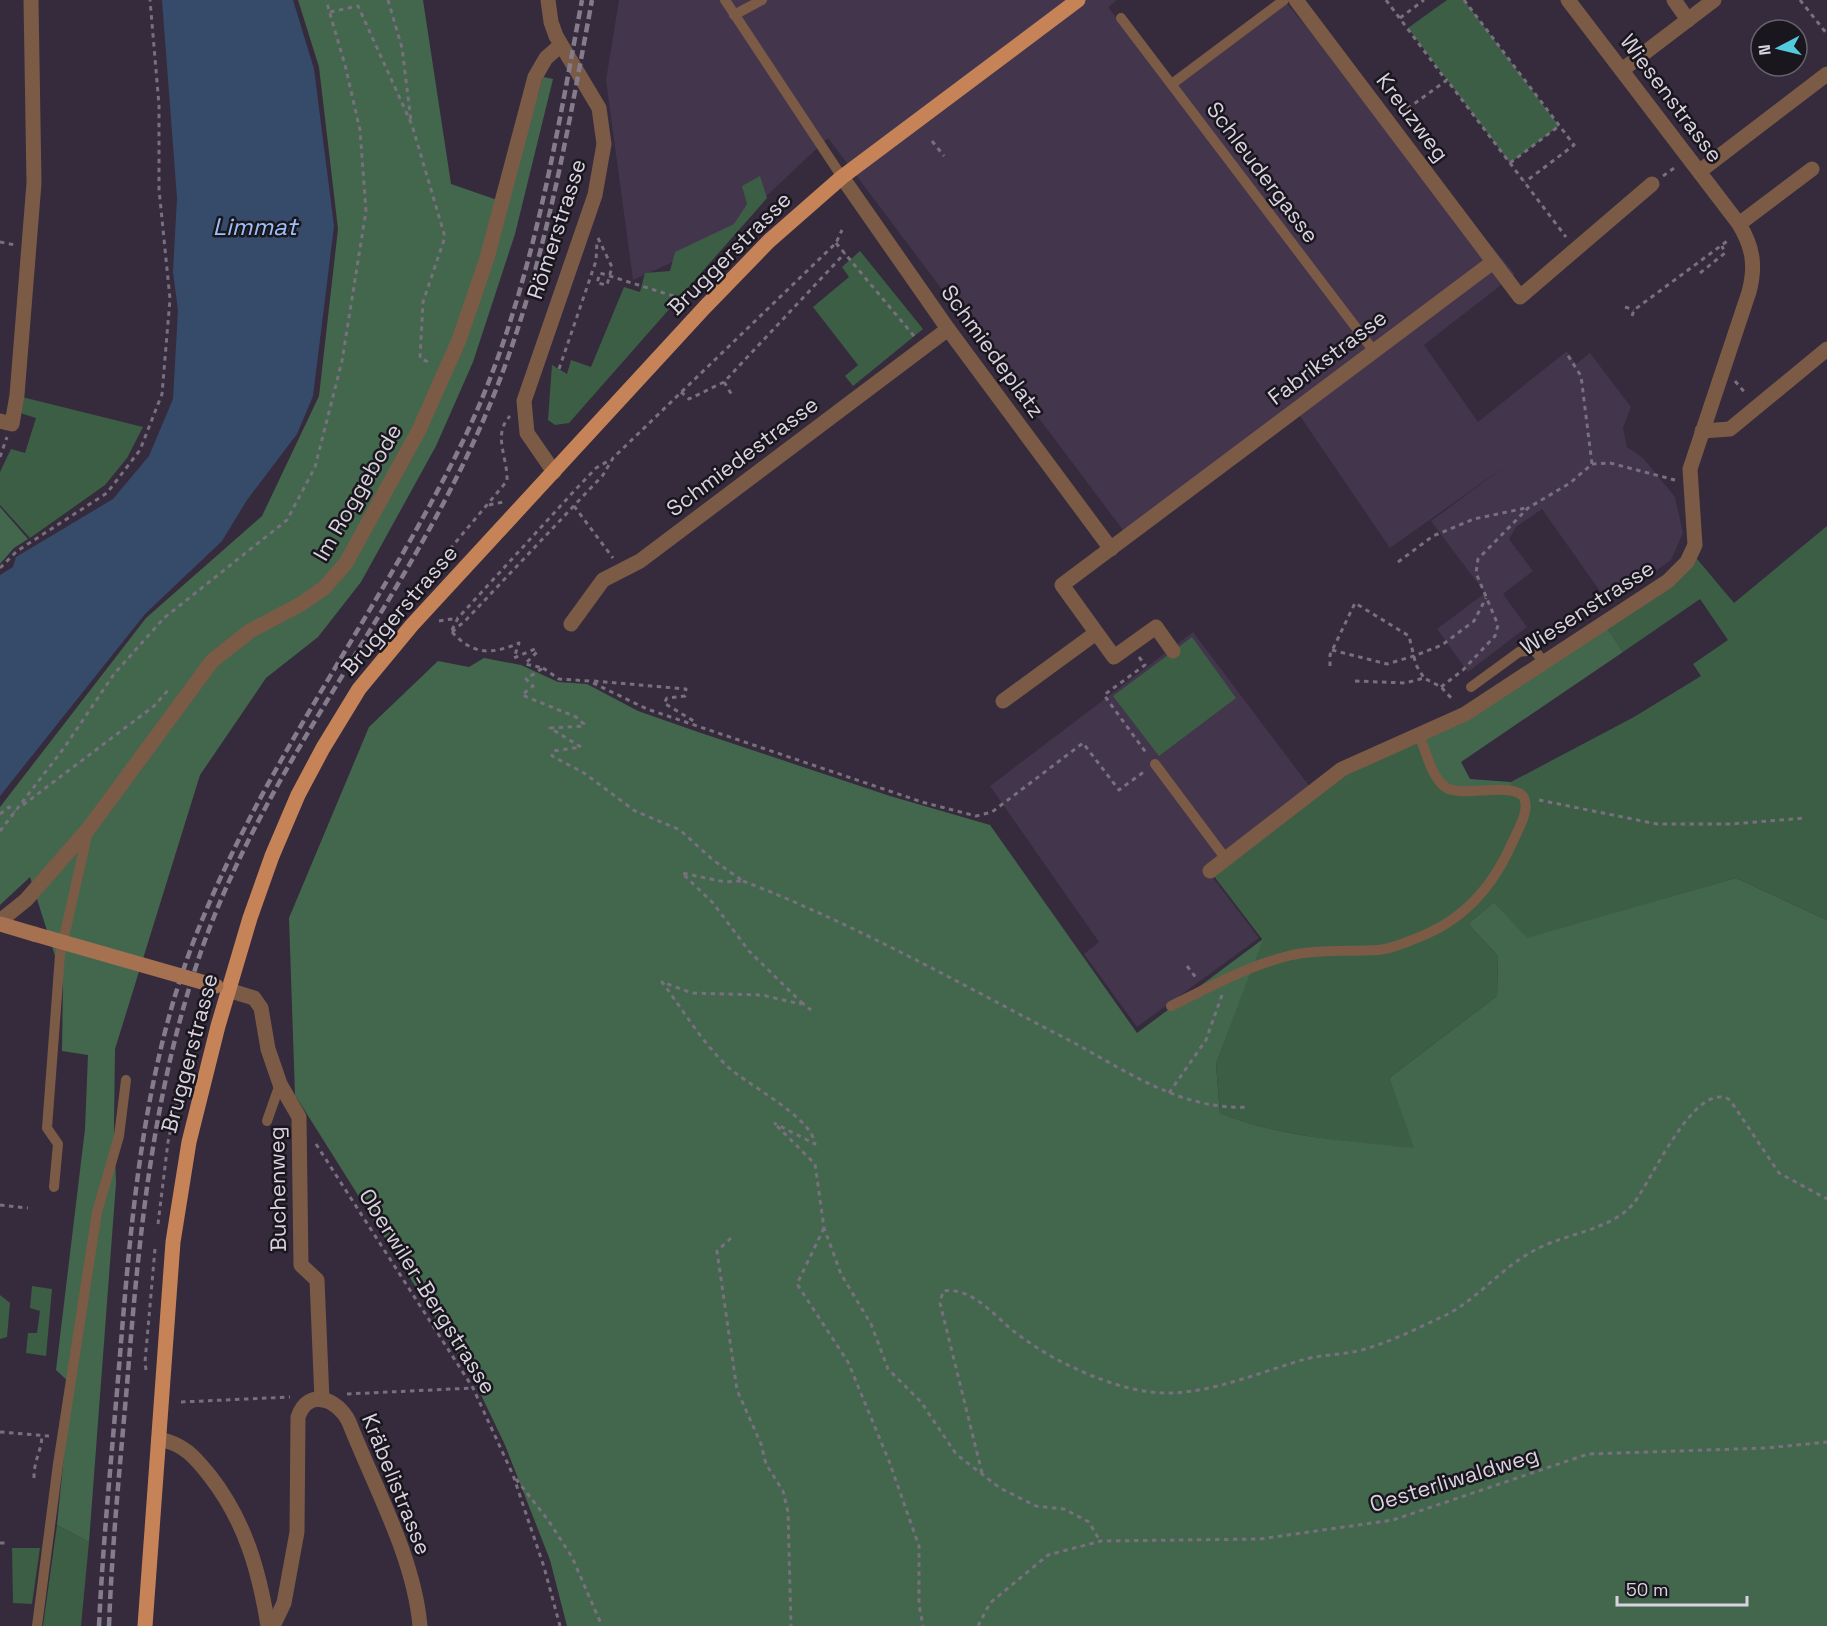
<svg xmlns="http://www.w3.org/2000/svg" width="1827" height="1626" viewBox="0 0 1827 1626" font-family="'Space Grotesk',sans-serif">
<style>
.built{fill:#42354c}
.green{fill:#3c5e45}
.forest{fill:#43674c}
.water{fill:#364b6a}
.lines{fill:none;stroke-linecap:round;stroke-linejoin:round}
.path{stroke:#786f7f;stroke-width:3;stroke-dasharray:4.5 4.5;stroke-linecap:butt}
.lane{stroke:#7b5b46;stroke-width:10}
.street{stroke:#7b5b46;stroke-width:15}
.secondary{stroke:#a57150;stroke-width:15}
.primary{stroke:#c58357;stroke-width:15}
.rail{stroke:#847c8b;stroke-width:4.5;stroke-dasharray:9 4.5;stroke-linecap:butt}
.secondary-bridge{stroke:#a57150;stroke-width:15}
.labels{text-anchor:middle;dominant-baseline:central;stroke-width:5;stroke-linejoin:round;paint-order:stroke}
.street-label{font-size:22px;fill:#d9d3df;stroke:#1a161e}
.water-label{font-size:24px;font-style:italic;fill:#9ac0f7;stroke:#1a161e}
</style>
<rect width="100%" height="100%" fill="#352b3d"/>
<!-- built -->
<g class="built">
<path d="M619 0H1117L1108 7 1165 82 1276 0H1284L1515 274 1424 345 1478 422 1567 351 1576 364 1590 353 1631 407 1623 428 1627 447 1643 458 1675 497 1683 533 1671 560 1609 604 1542 509 1516 527 1509 539 1533 571 1503 594 1527 627 1468 672 1437 629 1485 593 1431 521 1507 465 1390 548 1300 416 1132 542 828 138 719 241 633 280 606 80Z"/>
<path d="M1193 632 1310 787 1204 866 1259 938 1137 1027 1084 954 1099 942 990 786Z"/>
</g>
<!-- green -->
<g class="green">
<path d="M1447 0H1464L1559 126 1510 163 1408 28Z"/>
<path d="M760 176 767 198 569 423 555 425 548 420 552 365 567 374 571 360 591 367 624 287 640 292 645 273 670 271 675 252 734 224 747 204 742 186Z"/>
<path d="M860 251 923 329 853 386 845 376 858 365 813 307 849 277 842 267Z"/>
<path d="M22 397 143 427 127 458 105 485 30 538 0 505V472L11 449 25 453 36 418 20 413Z"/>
<path d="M1827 526V920L1736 878 1527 939 1494 902 1468 924 1498 956 1497 996 1389 1078 1415 1149C1349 1141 1281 1138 1220 1113L1216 1064 1262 939 1210 871 1321 784 1419 735 1432 769 1511 792V782L1634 717 1701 676 1693 664 1728 640 1700 599 1623 652 1604 623 1692 553 1734 603Z"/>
<path d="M1192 637 1236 698 1159 756 1113 696Z"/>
<path d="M32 1286 52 1289 46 1356 26 1353 28 1333H37L40 1311 30 1308Z"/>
<path d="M0 1295 10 1303 7 1337 0 1339Z"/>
<path d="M57 1525 89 1542 81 1626H43Z"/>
<path d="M12 1548H40L32 1604 13 1603Z"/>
</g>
<!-- forest -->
<g class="forest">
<path d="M298 0H423L451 184 506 203 543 77 553 79 515 234 473 362 436 446 361 582 318 637 266 678 200 775 115 1049 114 1124 116 1183 89 1542 57 1525 71 1384 56 1370 85 1129 88 1055 62 1051 63 981 30 877 0 905V807L146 618 262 516 319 396 338 229 319 67Z"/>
<path d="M0 507 28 539 14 548 0 564Z"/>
<path d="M1604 623 1623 652 1461 762 1470 779 1511 782V792L1447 788 1419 735Z"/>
<path d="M484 658 521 665 558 682 587 684 638 711 698 732 890 796 990 825 1137 1033 1263 939 1216 1064 1220 1113C1281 1138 1349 1141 1414 1148L1389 1078 1497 996 1498 956 1468 924 1494 902 1527 938 1736 878 1827 920V1626H567L550 1560 505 1445 473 1378 295 1095 289 918 369 727 438 661 469 667Z"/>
</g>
<!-- water -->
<path class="water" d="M162 0H293L314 69 334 226 313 396 297 434 247 500 222 541 145 614 0 796V575L13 567 16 557 113 499 149 456 173 399 178 310 173 272 177 198Z"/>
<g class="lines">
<!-- path -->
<g class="path">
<path d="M388 0 402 48 411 121"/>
<path d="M1386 0 1446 80"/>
<path d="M1464 0 1574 145 1525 182"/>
<path d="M1800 0 1827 34"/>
<path d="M330 12 358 6 412 125 445 237 423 302 420 358 430 363"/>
<path d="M1400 18 1424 0"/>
<path d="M1400 114 1447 80 1566 237"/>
<path d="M932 141 944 156"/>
<path d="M1510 163 1559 126"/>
<path d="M1663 176 1677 166"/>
<path d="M598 238 612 267 607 285 597 283 600 273 683 299"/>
<path d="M0 242 15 245"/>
<path d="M836 243 914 336"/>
<path d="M1700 273 1725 253 1722 246"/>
<path d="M1625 307 1634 310"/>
<path d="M1632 316 1634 310 1730 239"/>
<path d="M559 369 596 261 597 242"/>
<path d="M1735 381 1746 394"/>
<path d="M724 382 732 395"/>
<path d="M681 392 689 399 724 382 845 253"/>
<path d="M0 457 7 437"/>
<path d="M1592 464 1610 463 1675 480"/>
<path d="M489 505 503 502"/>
<path d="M574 506 613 558"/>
<path d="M1398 562 1433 536 1474 519 1526 508"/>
<path d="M0 568 17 551 107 493 140 450 162 394 170 299 159 189V105L150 0"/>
<path d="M392 618 507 481C508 457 492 435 510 416"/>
<path d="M439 621 458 618"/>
<path d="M452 630 458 618 576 489 596 468 610 460"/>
<path d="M452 632C473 655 491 655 519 643L514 658 535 649 537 652 525 664 543 668 526 679 533 686 522 695 576 717 584 724V726L550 728 581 747 553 751 552 756 584 773 635 811 680 830 713 860 743 881 725 882 682 873 713 903 749 951 801 1002 800 1004 762 995 692 993 662 982C683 1010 702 1042 727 1066 747 1085 811 1116 815 1144L774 1123"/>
<path d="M452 632 466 620 603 475 613 458 836 243 842 230"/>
<path d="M1332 650 1387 664 1414 656 1442 645 1474 621 1486 598"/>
<path d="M1139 657 1145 665 1104 695 1147 754"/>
<path d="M1330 666V655L1355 603 1409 636 1416 665 1424 678"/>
<path d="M543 668 559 679 589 681 647 709 922 802 976 816 992 812 1083 743 1119 790 1145 771"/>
<path d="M594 681 686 689 685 696 667 698 664 703 697 723"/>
<path d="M1355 681 1405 683 1424 678 1441 687 1454 701"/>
<path d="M1441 687 1463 670 1495 636 1498 625 1476 573 1478 559 1528 508 1570 483 1592 464 1581 376 1567 354"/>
<path d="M1539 800 1657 824H1731L1806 818"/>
<path d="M23 805 154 706 170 688"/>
<path d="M0 814 9 807 15 812"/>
<path d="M0 831 64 748 114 674 164 618 287 520 315 467 342 361 366 211 360 130 345 65 326 0"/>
<path d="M743 881C852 923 954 980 1057 1034 1119 1065 1176 1111 1249 1107"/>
<path d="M1187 966 1197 979"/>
<path d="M801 1002 811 1010"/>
<path d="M1169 1093 1206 1040 1222 995"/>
<path d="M777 1126 815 1164 824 1228 841 1274 871 1324 888 1369 921 1402 956 1454 1000 1488 1036 1506 1064 1509 1089 1522 1100 1541"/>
<path d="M316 1144 473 1388 513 1475 544 1567 560 1626"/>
<path d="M0 1205 28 1208"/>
<path d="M158 1224 168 1142 191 1034"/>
<path d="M824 1228 797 1284 848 1362 889 1461 919 1546V1605L923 1626"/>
<path d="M731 1238 717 1251 737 1390 761 1444 766 1464 783 1491 788 1512 791 1626"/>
<path d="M146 1370 145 1362 155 1249"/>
<path d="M347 1394 473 1388"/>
<path d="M181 1402 290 1397"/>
<path d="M0 1432 49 1436"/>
<path d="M982 1473 940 1303 943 1291C971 1287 992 1313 1012 1330 1026 1341 1043 1352 1058 1360 1093 1378 1133 1394 1172 1393 1218 1391 1263 1371 1306 1359 1326 1354 1346 1355 1365 1349 1393 1341 1420 1327 1446 1315 1479 1298 1502 1267 1535 1250 1566 1233 1610 1231 1634 1203 1651 1181 1696 1078 1730 1100L1779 1173 1827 1199"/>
<path d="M34 1478C34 1459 41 1453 42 1436"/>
<path d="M516 1479 548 1520 572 1557 602 1626"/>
<path d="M0 1543H8"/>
<path d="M978 1626 990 1603 1048 1555 1101 1541 1260 1539 1393 1520 1588 1454 1767 1448 1827 1442"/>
</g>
<!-- lane -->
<g class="lane">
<path d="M725 0 842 177"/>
<path d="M734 15 762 0"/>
<path d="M1121 18 1373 350"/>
<path d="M1172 84 1284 0"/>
<path d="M1471 687 1519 652 1534 650 1544 662"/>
<path d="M1155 764 1226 859"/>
<path d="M1171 1006C1210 987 1249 965 1292 955 1321 949 1349 952 1378 950 1392 949 1405 943 1417 938 1464 920 1493 887 1513 841 1518 830 1530 810 1524 798 1515 780 1461 799 1445 787 1431 776 1426 751 1419 735"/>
<path d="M267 1121 280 1084"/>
<path d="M54 1187 58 1144 47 1128 60 955 88 831"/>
<path d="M37 1626 58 1464 97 1212 119 1136 126 1080"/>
</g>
<!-- street -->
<g class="street">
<path d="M548 0 551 22 556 36 599 108 604 144 595 195 524 401 527 433 554 472"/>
<path d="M1296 0 1520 297 1652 184"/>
<path d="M1674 0 1688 20"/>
<path d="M1622 70 1714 0"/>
<path d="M1700 171 1827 74"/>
<path d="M842 177 948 329 1111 549"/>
<path d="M1739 224 1812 169"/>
<path d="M0 421 12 424 17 395 34 183 31 0"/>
<path d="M1702 431 1730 429 1827 349"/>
<path d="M571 624 603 580 640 561 948 329"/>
<path d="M1173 651 1156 627 1114 657 1062 585 1493 262"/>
<path d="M1003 701 1096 633"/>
<path d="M1210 871 1342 769 1465 714 1668 581 1687 562 1695 545 1690 469 1749 292C1756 266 1753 247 1739 224L1568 0"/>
<path d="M0 921 26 900 89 828 212 661 250 631 301 604 324 588 346 563 419 430 459 340 487 258 535 77 546 58 561 45"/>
<path d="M228 990 254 998 261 1008 268 1049 280 1084 299 1117 301 1265 317 1280 322 1400"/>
<path d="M159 1439C184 1444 195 1457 210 1476 245 1521 259 1570 268 1626"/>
<path d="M273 1626 284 1603 297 1532 298 1417C308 1387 338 1399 349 1422 374 1486 414 1557 420 1626"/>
</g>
<!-- secondary -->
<path class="secondary" d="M0 924 34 934"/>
<!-- primary -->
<path class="primary" d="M145 1626 173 1242 189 1142 218 1026 250 918 272 856 298 795 323 748 359 689 412 625 705 307 769 241 842 177 1078 0"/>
<!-- rail -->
<g class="rail">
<path d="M99 1626C103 1540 112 1453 119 1367 131 1221 142 1073 196 935 265 760 381 609 463 441 530 302 554 150 582 0"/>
<path d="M109 1626C112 1545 120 1465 127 1385 139 1234 153 1086 204 943 269 763 395 615 474 441 539 301 564 151 592 0"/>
</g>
<!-- secondary-bridge -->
<path class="secondary-bridge" d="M34 934 216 986"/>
</g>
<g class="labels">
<!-- street labels -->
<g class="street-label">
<text transform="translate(1672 98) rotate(53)">Wiesenstrasse</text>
<text transform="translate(1413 117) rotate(53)">Kreuzweg</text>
<text transform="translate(1263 172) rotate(53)">Schleudergasse</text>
<text transform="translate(556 229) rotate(-72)">Römerstrasse</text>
<text transform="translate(729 253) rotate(-45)">Bruggerstrasse</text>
<text transform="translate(993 351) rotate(54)">Schmiedeplatz</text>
<text transform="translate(1327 357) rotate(-37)">Fabrikstrasse</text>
<text transform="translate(742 456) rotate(-37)">Schmiedestrasse</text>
<text transform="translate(357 492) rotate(-60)">Im Roggebode</text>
<text transform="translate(1587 607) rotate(-33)">Wiesenstrasse</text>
<text transform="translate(399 610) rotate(-49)">Bruggerstrasse</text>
<text transform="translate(189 1053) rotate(-75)">Bruggerstrasse</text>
<text transform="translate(277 1189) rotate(-91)">Buchenweg</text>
<text transform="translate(428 1291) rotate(58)">Oberwiler-Bergstrasse</text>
<text transform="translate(1454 1479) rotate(-17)">Oesterliwaldweg</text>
<text transform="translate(397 1484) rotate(68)">Kräbelistrasse</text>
</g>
<!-- water labels -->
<g class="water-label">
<text x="255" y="226">Limmat</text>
</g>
</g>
<!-- north arrow -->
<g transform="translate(1779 48) rotate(263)"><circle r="28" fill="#1a161e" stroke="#66626b" stroke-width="1.5"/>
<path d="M0-4.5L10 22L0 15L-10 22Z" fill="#53cbdc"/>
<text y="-9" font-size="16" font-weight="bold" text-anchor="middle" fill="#d9d3df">N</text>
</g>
<!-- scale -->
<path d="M1617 1596v9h130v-9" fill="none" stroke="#d9d3df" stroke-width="3"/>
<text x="1626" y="1596" font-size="18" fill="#d9d3df" stroke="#1a161e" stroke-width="4.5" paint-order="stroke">50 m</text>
</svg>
